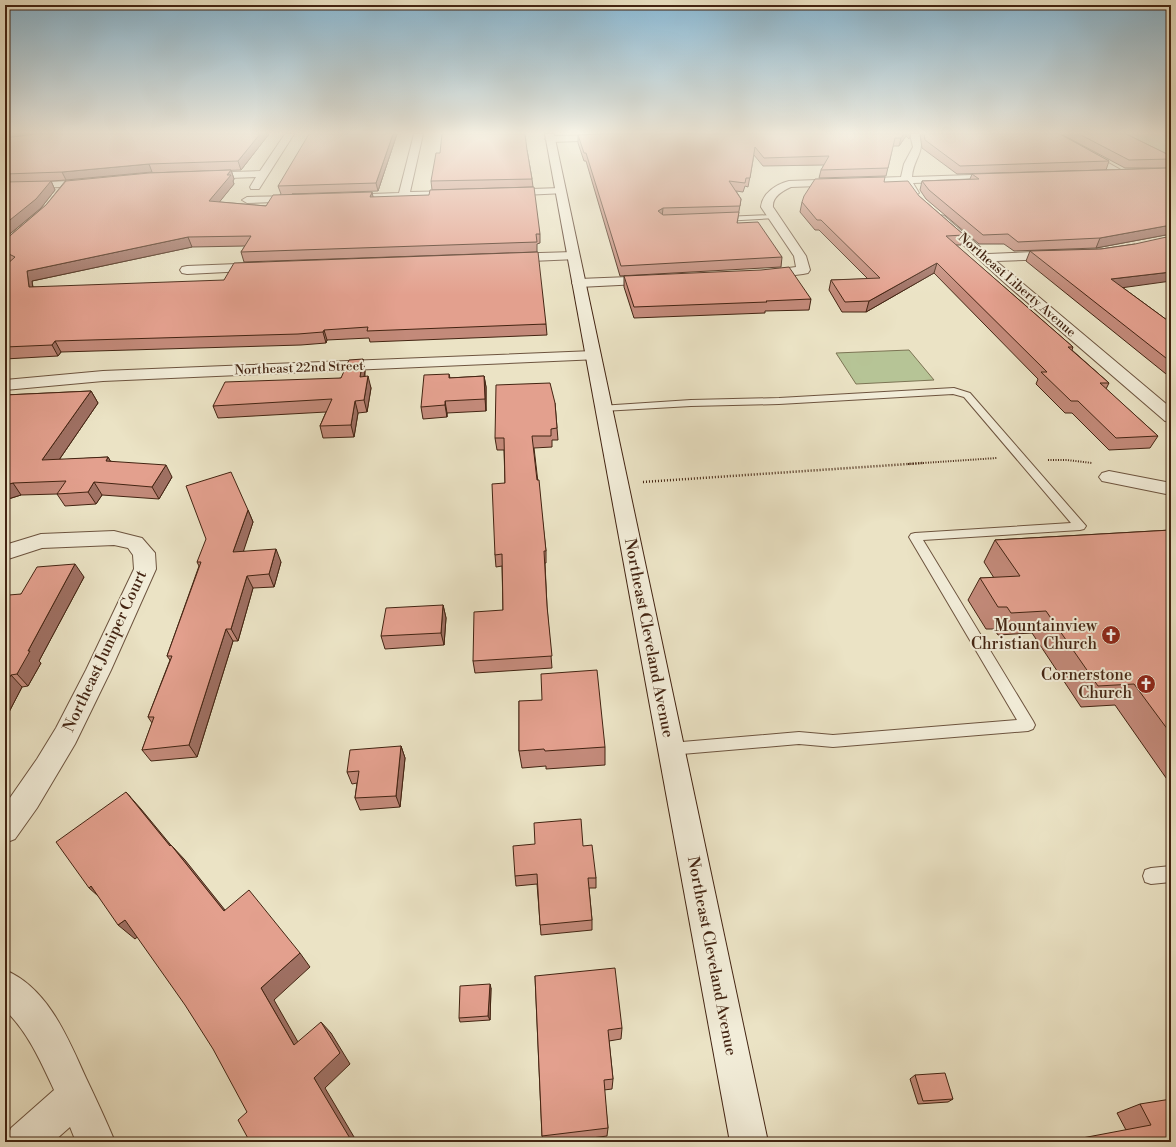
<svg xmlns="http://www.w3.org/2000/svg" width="1176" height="1147" viewBox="0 0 1176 1147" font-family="'Libre Bodoni',serif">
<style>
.green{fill:#b6c496;stroke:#7c7454}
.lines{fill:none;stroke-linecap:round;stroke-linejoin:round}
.lane-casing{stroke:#6d543f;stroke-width:2}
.street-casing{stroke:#6d543f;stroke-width:2}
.secondary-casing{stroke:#432412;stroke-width:2}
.path-far2{stroke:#432412;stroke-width:1;stroke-dasharray:0.5 1;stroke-linecap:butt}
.path-far1{stroke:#432412;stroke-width:2;stroke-dasharray:1 1.5;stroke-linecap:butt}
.path{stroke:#432412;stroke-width:2.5;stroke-dasharray:1 2;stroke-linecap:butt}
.lane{fill:#f2edd9;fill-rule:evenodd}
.street{fill:#f2edd9;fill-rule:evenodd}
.secondary{fill:#f2edd9;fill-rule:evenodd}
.wall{fill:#c38a7a;stroke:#432412}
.shaded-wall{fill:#9f7063;stroke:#432412}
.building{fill:#e3a08e;stroke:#432412}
.labels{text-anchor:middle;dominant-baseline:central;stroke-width:4;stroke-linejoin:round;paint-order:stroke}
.far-street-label{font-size:13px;fill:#432412;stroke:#f2edd9}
.poi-label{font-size:16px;fill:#432412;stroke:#f2edd9;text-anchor:end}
.street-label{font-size:16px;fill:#432412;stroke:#f2edd9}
</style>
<rect width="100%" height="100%" fill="#ebe3c5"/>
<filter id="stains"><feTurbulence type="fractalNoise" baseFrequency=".005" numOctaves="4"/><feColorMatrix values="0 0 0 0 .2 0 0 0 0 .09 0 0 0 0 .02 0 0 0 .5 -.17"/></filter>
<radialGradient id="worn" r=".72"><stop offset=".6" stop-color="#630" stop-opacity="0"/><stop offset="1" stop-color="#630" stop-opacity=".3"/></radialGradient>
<!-- green -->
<g class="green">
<path d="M1118 134H1171V160Z"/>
<path d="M909 350 934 380 856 384 836 353Z"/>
</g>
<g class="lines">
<!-- lane casing -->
<g class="lane-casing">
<g id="lane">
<path d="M773 215 776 217 775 218 723 221 720 219 723 217Z"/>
<path d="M954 388 970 393 1086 526 1084 529 1080 530 923 540 1033 721 1035 725 1033 729 1028 731 833 747 799 744 670 755 665 754 663 749 665 744 670 743 799 732 833 735 1017 720 909 537 911 534 915 533 1071 523 964 397 953 394 779 404 691 406 603 411 598 408 600 406 691 400 779 398Z"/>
<path d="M1171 866V882L1151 884 1145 882 1143 876 1145 870 1151 868Z"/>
</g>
</g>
<!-- street casing -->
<g class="street-casing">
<g id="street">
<path d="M285 134H294L259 189H251L250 187 256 177 203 179 198 176 203 173 260 171Z"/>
<path d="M414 134H423L410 192 458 191 463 194 462 196 340 200 339 198 340 196 344 195 399 193Z"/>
<path d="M910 134H919C926 152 913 159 912 177L1001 174 1006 177 1001 180 913 183 919 193 914 196 910 195 902 183 791 187C782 191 772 197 773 207L806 256 810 270 808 273 803 274 764 279 759 278 757 275 759 272 796 267 794 256 761 207C762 193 777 184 789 181L901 177 904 164 913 147Z"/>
<path d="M1046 134H1057L1128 174 1127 176H1119Z"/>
<path d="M607 135 610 136 612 138 610 140 550 142 545 139 550 136Z"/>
<path d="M92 180 97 183 96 185 5 190V184Z"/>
<path d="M561 188 566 191 565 193 504 196 499 193 504 190Z"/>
<path d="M300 196 305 199 304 201 247 203 242 200 247 197Z"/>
<path d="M940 215 944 216 988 254 1058 251 1062 252 1064 255 1062 258 1058 259 996 261 1171 408V422L1165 421 1006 284 936 220 934 218 936 216Z"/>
<path d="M573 252 577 253 579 256 577 259 508 262 504 261 502 258 504 255 508 254Z"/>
<path d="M262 263 267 264 268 267 267 270 187 274 182 273 180 270 182 267 187 266Z"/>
<path d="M654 276 659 277 661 280 659 283 579 287 574 286 572 283 574 280 579 279Z"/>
<path d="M593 351 599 353 601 356 599 359 103 381 5 390V380L103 371Z"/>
<path d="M1109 471 1171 483V495L1102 481 1099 477 1102 473Z"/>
<path d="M114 531 142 538 155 553 156 569 111 670 75 744 37 808 15 839 5 843V805L37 759 56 728 86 670 134 569 133 555 128 548 114 545 42 548 5 560V545L41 534Z"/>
<path d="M5 970C48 988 68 1038 86 1078 96 1099 106 1120 115 1142H76L70 1127 53 1142H6L11 1128 54 1090C41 1062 28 1032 5 1010Z"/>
</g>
</g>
<!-- secondary casing -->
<g class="secondary-casing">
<path id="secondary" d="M545 134H554L768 1142H730Z"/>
</g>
<!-- path-far2 -->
<path class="path-far2" d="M1161 134 1171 137"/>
<!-- path-far1 -->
<g class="path-far1">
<path d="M1048 460H1067L1092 463"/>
<path d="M908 464 997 458"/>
</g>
<!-- path -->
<path class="path" d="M643 482 923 463"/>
<!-- lane -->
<use href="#lane" class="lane"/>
<!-- street -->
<use href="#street" class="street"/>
<!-- secondary -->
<use href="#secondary" class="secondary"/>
</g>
<!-- wall -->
<g class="wall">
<path d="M5 134H269L241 170 150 173 231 170 234 179 233 181 234 184 219 202 266 206 281 194 278 186 397 134 378 191 292 194 373 197 540 234V243L537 244V252L244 262 241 252 245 246 192 247 32 281 33 287 546 324 547 335 370 342 369 338 327 340 326 343 301 345 61 352 58 356 5 359V266L10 261 5 259V240L46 205 66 180 51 181 55 190 41 208 5 238Z"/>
<path d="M601 134H911L909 139 906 136 899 146H893L886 176 819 178 821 170 824 165 763 166 754 155 748 187 745 186 743 192 736 191 741 199 737 223 782 257 781 267 620 276 586 161H584L578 143V135Z"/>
<path d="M920 134H1060L1109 161 1106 170 957 174 922 148Z"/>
<path d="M1061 134H1126L1171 156V168H1125Z"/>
<path d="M527 150 532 179 533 187 432 190 431 181Z"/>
<path d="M1171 168V234L1096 248 1014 251 1004 244H979L926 199 920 190 922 181 970 179 972 174Z"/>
<path d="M884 182 919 196 964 235 961 245H956L1073 347 1072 350 1109 383 1106 389 1158 436 1150 448 1109 450 1072 413H1065L1036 384 1038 379 934 273 866 312H842L829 290 831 280 868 279 819 230H815L800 212 802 202Z"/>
<path d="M1135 244 1122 287 1171 323V378L1026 261 1030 251 1101 249Z"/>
<path d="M624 276 811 299 809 310 765 311V313L634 318 624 287Z"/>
<path d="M365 371V376L371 388 367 412 358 413 354 437 323 438 320 426 326 412 218 418 213 406 341 378Z"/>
<path d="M449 374 450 378 484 376 486 387V411L447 413V417L423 419 421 407Z"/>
<path d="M91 391 98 403 59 460 108 457 110 461 172 477 159 499 102 495 96 504 65 506 57 494 21 495 5 500V395Z"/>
<path d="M555 403 557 428 558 440H552V447L534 448 546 551V563H545L547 607 552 668 475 673 473 661 503 610 502 566 496 567 495 555 505 483 504 450H497L495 438Z"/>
<path d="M248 510 253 522 243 551 281 562 274 587 253 588 238 641H233L197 757 151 761 142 750 152 723 148 717 170 660 167 656 199 566 197 562Z"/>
<path d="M1171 530V785L1115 705 1081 707 1032 633 998 635 994 629H986L968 600 980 578H994L984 562 995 540Z"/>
<path d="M84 577 39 661 41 663 28 686 22 687 9 712H5V602L21 594Z"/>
<path d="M443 605 446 618 444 645 385 649 381 636Z"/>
<path d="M519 701 605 747V765L546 769V766L522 768 519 751Z"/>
<path d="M401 746 405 758 400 807 360 810 355 798 357 783 352 784 347 772Z"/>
<path d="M583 846 596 878V888H589L592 920V930L541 935 537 884 516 886 515 876Z"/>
<path d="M535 976 622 1028 621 1039 609 1041 613 1079 612 1089 604 1090 608 1128 607 1136 561 1142H544L542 1136Z"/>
<path d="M491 988 490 1020 460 1022 459 1018Z"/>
<path d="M915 1075 953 1099 948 1102 918 1104 910 1079Z"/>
<path d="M1140 1104 1171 1142 1126 1130 1117 1113Z"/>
</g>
<!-- shaded-wall -->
<g class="shaded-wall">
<path d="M5 134H35L5 138Z"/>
<path d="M260 134H269L241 170 238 161Z"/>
<path d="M393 134H397L378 191 376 183Z"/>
<path d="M904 134H906V136L899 146 901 138Z"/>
<path d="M149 164 152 172 66 180 62 172Z"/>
<path d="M231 170 234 179 233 181 234 184 213 210 209 201Z"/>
<path d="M51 181 55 190 41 208 5 238V224Z"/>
<path d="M372 192 374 201 370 197Z"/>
<path d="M663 208 662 218 658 211Z"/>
<path d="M1171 225V234L1096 248 1100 238Z"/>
<path d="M188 237 192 247 32 281 34 298 29 287 27 271Z"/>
<path d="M937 263 934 273 866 312 869 301Z"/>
<path d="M1171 272V281L1106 290 1111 279Z"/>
<path d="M324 330 327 340 326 343 323 332Z"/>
<path d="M55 341 61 352 58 356 52 345Z"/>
<path d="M363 359 365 371 362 388 360 377Z"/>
<path d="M368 376 371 388 367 412 364 400Z"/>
<path d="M484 376 486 387V411L485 399Z"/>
<path d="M91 391 98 403 50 473 42 460Z"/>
<path d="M355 401 358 413 354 437 351 425Z"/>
<path d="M445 401 447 413V417L445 405Z"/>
<path d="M108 457 115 469 106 461Z"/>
<path d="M166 465 172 477 159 499 152 487Z"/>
<path d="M94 482 102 495 96 504 88 492Z"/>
<path d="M13 483 21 495 5 500V485Z"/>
<path d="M248 510 253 522 239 565 233 552Z"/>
<path d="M276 549 281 562 274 587 269 574Z"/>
<path d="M75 564 84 577 39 661 41 663 28 686 17 674 28 651Z"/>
<path d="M247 576 253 588 238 641 231 629Z"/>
<path d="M443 605 446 618 444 645 441 633Z"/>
<path d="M226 629 233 641 197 757 189 745Z"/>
<path d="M11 675 22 687 9 712 5 708V685Z"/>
<path d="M401 746 405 758 400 807 396 796Z"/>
<path d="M126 792 141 809 184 861 170 846Z"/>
<path d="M171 845 185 860 237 925 224 911Z"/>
<path d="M91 886 106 903 89 888Z"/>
<path d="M125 920 141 934 135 939 118 925Z"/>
<path d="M300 953 310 967 274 1000 306 1056 294 1045 261 988Z"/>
<path d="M490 984 491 988 490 1020 488 1016Z"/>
<path d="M321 1022 331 1033 350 1064 325 1088 357 1142H348L314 1078Z"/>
</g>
<!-- building -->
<g class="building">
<path d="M36 134H260L238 161 149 164 62 172 5 174V138Z"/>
<path d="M309 134H393L376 183 278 186Z"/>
<path d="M442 134H525L527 150 532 179 431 181 436 153H440Z"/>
<path d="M601 134H904L901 138H895L888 168 821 170 829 156 764 158 755 147 750 178H746L745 183 729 181 741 199 740 206 663 208 658 211 663 215 739 212 737 223 758 222 782 257 621 266 586 153H584L578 135Z"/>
<path d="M924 134H1060L1109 161 960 166 925 140Z"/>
<path d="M1079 134H1126L1171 156V159L1129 160Z"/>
<path d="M1171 168V225L1100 238 1018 242 1008 234 983 235 929 190 922 181 979 179 972 174Z"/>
<path d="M231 170 227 175H231L209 201 266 206 273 195 372 192 370 197 429 195 430 190 534 187 540 234H536L537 242 241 252 251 236 188 237 27 271 29 287 224 280 234 263 538 252 546 324 367 331 368 327 324 330 323 332 298 334 55 341 52 345 5 347V266L15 257 5 252V240L46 205 66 181 149 173Z"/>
<path d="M885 177 884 182 908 181 919 196 964 235 946 236 1073 347H1068L1109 383H1100L1158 436 1116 438 1078 401H1071L1041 372H1047L937 263 869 301 845 302 831 280 880 278 821 220H817L802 202 804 196 815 179Z"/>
<path d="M51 181 36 199 5 224V182Z"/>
<path d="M1171 236V272L1111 279 1171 323V362L1030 251 1101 249 1135 244Z"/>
<path d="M789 267 811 299 766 301 767 302 634 307 624 276 761 270Z"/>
<path d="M363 359 360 377 368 376 364 400 355 401 351 425 320 426 332 399 213 406 225 382 341 378 349 360Z"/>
<path d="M449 374V378L484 376 485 399 445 401V405L421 407 424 375Z"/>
<path d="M550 383 555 403 557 428 551 429V436H532L537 480H539L546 551H544L547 606 552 656 473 661 474 612 503 610 502 554 495 555 492 484 505 483 504 438H495L496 385Z"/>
<path d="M91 391 42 460 108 457 106 461 166 465 152 487 94 482 88 492 57 494 66 481 13 483 5 485V395Z"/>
<path d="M231 472 248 510 233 552 276 549 269 574 247 576 231 629H226L189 745 142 750 154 717H148L172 656H167L201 562H197L206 539 186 486Z"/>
<path d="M1171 530V734L1134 684 1098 686 1046 611 1011 613 1007 607H998L980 578 1020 576 995 540Z"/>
<path d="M75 564 28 651H30L17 674 11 675 5 685V602L9 595 21 594 37 567Z"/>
<path d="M443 605 441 633 381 636 386 608Z"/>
<path d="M597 670 605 747 545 751 544 749 519 751V701L542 700 541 674Z"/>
<path d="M401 746 396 796 355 798 359 771 347 772 350 750Z"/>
<path d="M126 792 170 846 171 845 224 911 249 890 300 953 261 988 294 1045 321 1022 340 1053 314 1078 351 1140 348 1142H250L238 1120 247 1112 213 1049 185 1005 125 920 118 925 91 886 89 888 56 842Z"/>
<path d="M581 819 583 846 592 845 596 878H588L592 920 540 925 537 874 515 876 513 846 535 844 534 823Z"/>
<path d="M615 968 622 1028 608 1030 613 1079 604 1080 608 1128 542 1136 535 976Z"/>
<path d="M490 984 488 1016 459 1018 460 986Z"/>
<path d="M945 1073 953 1099 923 1101 915 1075Z"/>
<path d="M1171 1099V1142H1061L1151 1125 1140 1104Z"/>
</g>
<!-- sky -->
<linearGradient id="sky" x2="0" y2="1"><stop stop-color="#88b8d4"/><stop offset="0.45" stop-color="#f6f2e5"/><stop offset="1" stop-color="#f6f2e5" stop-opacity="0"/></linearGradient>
<rect width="1176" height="295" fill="url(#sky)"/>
<!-- icons -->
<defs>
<g id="church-disc" transform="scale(1)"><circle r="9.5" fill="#8f2418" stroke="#f2edd9"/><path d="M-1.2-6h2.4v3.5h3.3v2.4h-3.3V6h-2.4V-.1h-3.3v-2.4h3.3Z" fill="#fff"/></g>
</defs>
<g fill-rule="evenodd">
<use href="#church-disc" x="1111" y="635"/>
<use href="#church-disc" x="1146" y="684"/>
</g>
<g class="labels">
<!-- far-street labels -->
<g class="far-street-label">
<text transform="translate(1017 285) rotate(41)">Northeast Liberty Avenue</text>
<text transform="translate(299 368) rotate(-2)">Northeast 22nd Street</text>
</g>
<!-- poi labels -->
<g class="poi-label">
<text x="1097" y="626">Mountainview<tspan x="1097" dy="18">Christian Church</tspan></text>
<text x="1132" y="675">Cornerstone<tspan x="1132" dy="18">Church</tspan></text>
</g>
<!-- street labels -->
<g class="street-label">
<text transform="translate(649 638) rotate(79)">Northeast Cleveland Avenue</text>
<text transform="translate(105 651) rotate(-65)">Northeast Juniper Court</text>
<text transform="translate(712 956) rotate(79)">Northeast Cleveland Avenue</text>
</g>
</g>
<!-- margin -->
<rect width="1176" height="1147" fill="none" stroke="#ebe3c5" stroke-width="20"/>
<rect x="6" y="6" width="1164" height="1135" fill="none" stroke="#432412" stroke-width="2"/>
<rect x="10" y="10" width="1156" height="1127" fill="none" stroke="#432412"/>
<rect width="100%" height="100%" filter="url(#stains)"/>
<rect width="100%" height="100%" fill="url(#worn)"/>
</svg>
